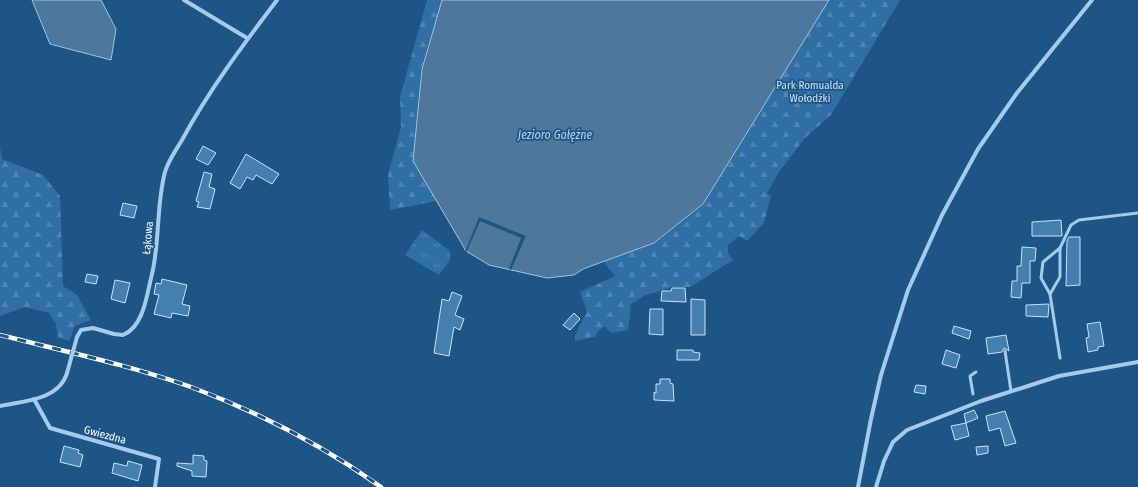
<svg xmlns="http://www.w3.org/2000/svg" width="1138" height="487" viewBox="0 0 1138 487" font-family="'Fira Sans Condensed',sans-serif">
<style>
.grass{fill:url(#grass-tufts)}
.forest{fill:url(#forest-firs)}
.water{fill:#4f779b;stroke:#98c7ed}
.pier{fill:#1d5586}
.building{fill:#457faf;stroke:#cae3f8}
.lines{fill:none;stroke-linecap:round;stroke-linejoin:round}
.lane{stroke:#a5cbeb;stroke-width:3}
.street{stroke:#a5cbeb;stroke-width:4}
.rail-casing{stroke:#fff;stroke-width:4.5}
.rail{stroke:#1d5586;stroke-width:3;stroke-dasharray:9;stroke-linecap:butt}
.street-bridge{stroke:#a5cbeb;stroke-width:4}
.labels{text-anchor:middle;dominant-baseline:central;stroke-width:3.5;stroke-linejoin:round;paint-order:stroke}
.park-label{font-size:11px;fill:#cae3f8;stroke:#1d5586}
.street-label{font-size:11px;fill:#fff;stroke:#1d5586}
.water-label{font-size:12px;font-style:italic;fill:#b1d5f2;stroke:#1d5586}
</style>
<defs>
<pattern id="grass-tufts" width="24" height="20" patternUnits="userSpaceOnUse"><rect width="24" height="20" fill="#306fa4"/><path d="M3 7l-1-3M5 7V3M7 7l1-3M15 17l-1-3M17 17v-4M19 17l1-3" fill="none" stroke="#4f85b2"/></pattern>
<pattern id="forest-firs" width="22" height="20" patternUnits="userSpaceOnUse"><rect width="22" height="20" fill="#306fa4"/><path d="M5 1l3.5 6h-7zM16 11l3.5 6h-7z" fill="#4f85b2"/></pattern>
</defs>
<rect width="100%" height="100%" fill="#1d5586"/>
<!-- grass -->
<path class="grass" d="M422 230 450 251V260L439 275 405 255Z"/>
<!-- forest -->
<g class="forest">
<path d="M427 0H442L421 69 413 161 437 201 390 210 388 175 401 127 400 97Z"/>
<path d="M829 0H900L831 115 805 138 779 172 767 193 771 196 764 223 747 241 739 236 728 245V253L733 260 690 287H673L646 295 631 304 628 330 611 333 605 326 598 331 595 337 575 341V335L587 312 580 292 615 276 603 261 655 243 703 205Z"/>
<path d="M0 147 2 159 43 175 60 196 63 286 77 295 91 320 75 326 69 341 58 338 56 324 49 313 25 307 0 316Z"/>
</g>
<!-- water -->
<g class="water">
<path d="M32 0H101L116 29 111 60 50 44Z"/>
<path d="M442 0H829L703 204 654 243 583 269 574 275 547 278 489 265 466 251 413 161 422 69Z"/>
</g>
<!-- pier -->
<path class="pier" d="M479 217 526 236 511 270 509 269 521 238 480 221 466 253 465 252Z"/>
<!-- building -->
<g class="building">
<path d="M203 146 216 153 208 165 196 159Z"/>
<path d="M246 154 279 174 272 184 256 175 253 180 247 177 240 189 230 183Z"/>
<path d="M204 172 212 174 209 187 215 189 210 209 197 207 199 202 196 201Z"/>
<path d="M123 203 137 206 134 218 120 215Z"/>
<path d="M1061 220 1062 236H1032V222Z"/>
<path d="M1069 237H1080V285L1066 286 1067 241Z"/>
<path d="M1022 247 1036 248 1035 261H1030V283H1022L1021 298 1011 297 1012 281H1017V266H1021Z"/>
<path d="M87 274 98 276 96 284 85 282Z"/>
<path d="M162 279 187 285 182 304 190 306 188 316 172 313 171 318 154 314 159 295 154 294 156 283 161 284Z"/>
<path d="M115 280 130 283 125 303 111 299Z"/>
<path d="M672 288H685L686 302 661 301 662 291H671Z"/>
<path d="M452 292 462 296 455 315 464 319 460 330 454 327 449 356 434 353 442 299 449 301Z"/>
<path d="M691 299 705 300V335H691Z"/>
<path d="M1049 304 1048 317 1026 316V305Z"/>
<path d="M650 309H663V335L649 334Z"/>
<path d="M574 313 580 319 570 330 563 325Z"/>
<path d="M1100 322 1104 346 1098 347V350L1088 352 1086 338 1089 337 1087 324Z"/>
<path d="M954 326 971 331 969 339 952 333Z"/>
<path d="M1006 335 1009 351 1004 348 1002 352 988 354 986 338Z"/>
<path d="M677 350H693V352L700 353 699 360H677Z"/>
<path d="M946 350 960 355 956 368 942 364Z"/>
<path d="M660 379H670V383L673 384 674 401 654 400V392L656 393V384H660Z"/>
<path d="M916 385 926 386 925 394 914 392Z"/>
<path d="M974 410 978 418 966 423 964 414Z"/>
<path d="M1005 411 1016 443 1005 446 1000 428 989 431 986 416Z"/>
<path d="M966 423 969 436 955 440 951 426Z"/>
<path d="M64 446 79 450 78 453 83 455 80 467 60 462Z"/>
<path d="M988 446V453L977 455 976 447Z"/>
<path d="M193 455 204 456V460L207 461 206 477 192 476V471L177 466V463L193 464Z"/>
<path d="M128 461 142 465 138 481 112 473 114 463 127 466Z"/>
</g>
<g class="lines">
<!-- lane -->
<g class="lane">
<path d="M1050 294 1060 277V248"/>
<path d="M1005 351 1011 391"/>
<path d="M1060 358 1050 294 1041 278 1043 262 1060 248 1071 225 1079 220 1138 213"/>
<path d="M973 394 970 376 976 372"/>
</g>
<!-- street -->
<g class="street">
<path d="M184 0 247 38"/>
<path d="M77 337 81 330 93 328 114 334 123 335C144 327 147 293 152 274 160 241 156 206 165 172 168 161 176 150 182 140 209 90 243 45 277 0"/>
<path d="M34 399 50 428 159 459 155 487"/>
<path d="M0 406C24 401 59 400 67 373"/>
<path d="M858 487 871 419 881 375 908 290 942 215 978 149 1017 93 1092 0"/>
<path d="M876 487 884 461 893 442 907 430 981 401 1059 376 1138 362"/>
</g>
<!-- rail casing -->
<g class="rail-casing">
<path id="rail" d="M0 335C63 351 129 365 191 387 258 412 322 445 381 487"/>
</g>
<!-- rail -->
<use href="#rail" class="rail"/>
<!-- street-bridge -->
<path class="street-bridge" d="M67 373 77 337"/>
</g>
<g class="labels">
<!-- park labels -->
<g class="park-label">
<text x="810" y="85">Park Romualda<tspan x="810" dy="13">Wołodźki</tspan></text>
</g>
<!-- street labels -->
<g class="street-label">
<text transform="translate(148 238) rotate(-85)">Łąkowa</text>
<text transform="translate(105 435) rotate(15)">Gwiezdna</text>
</g>
<!-- water labels -->
<g class="water-label">
<text x="555" y="135">Jezioro Gałęźne</text>
</g>
</g>
</svg>
